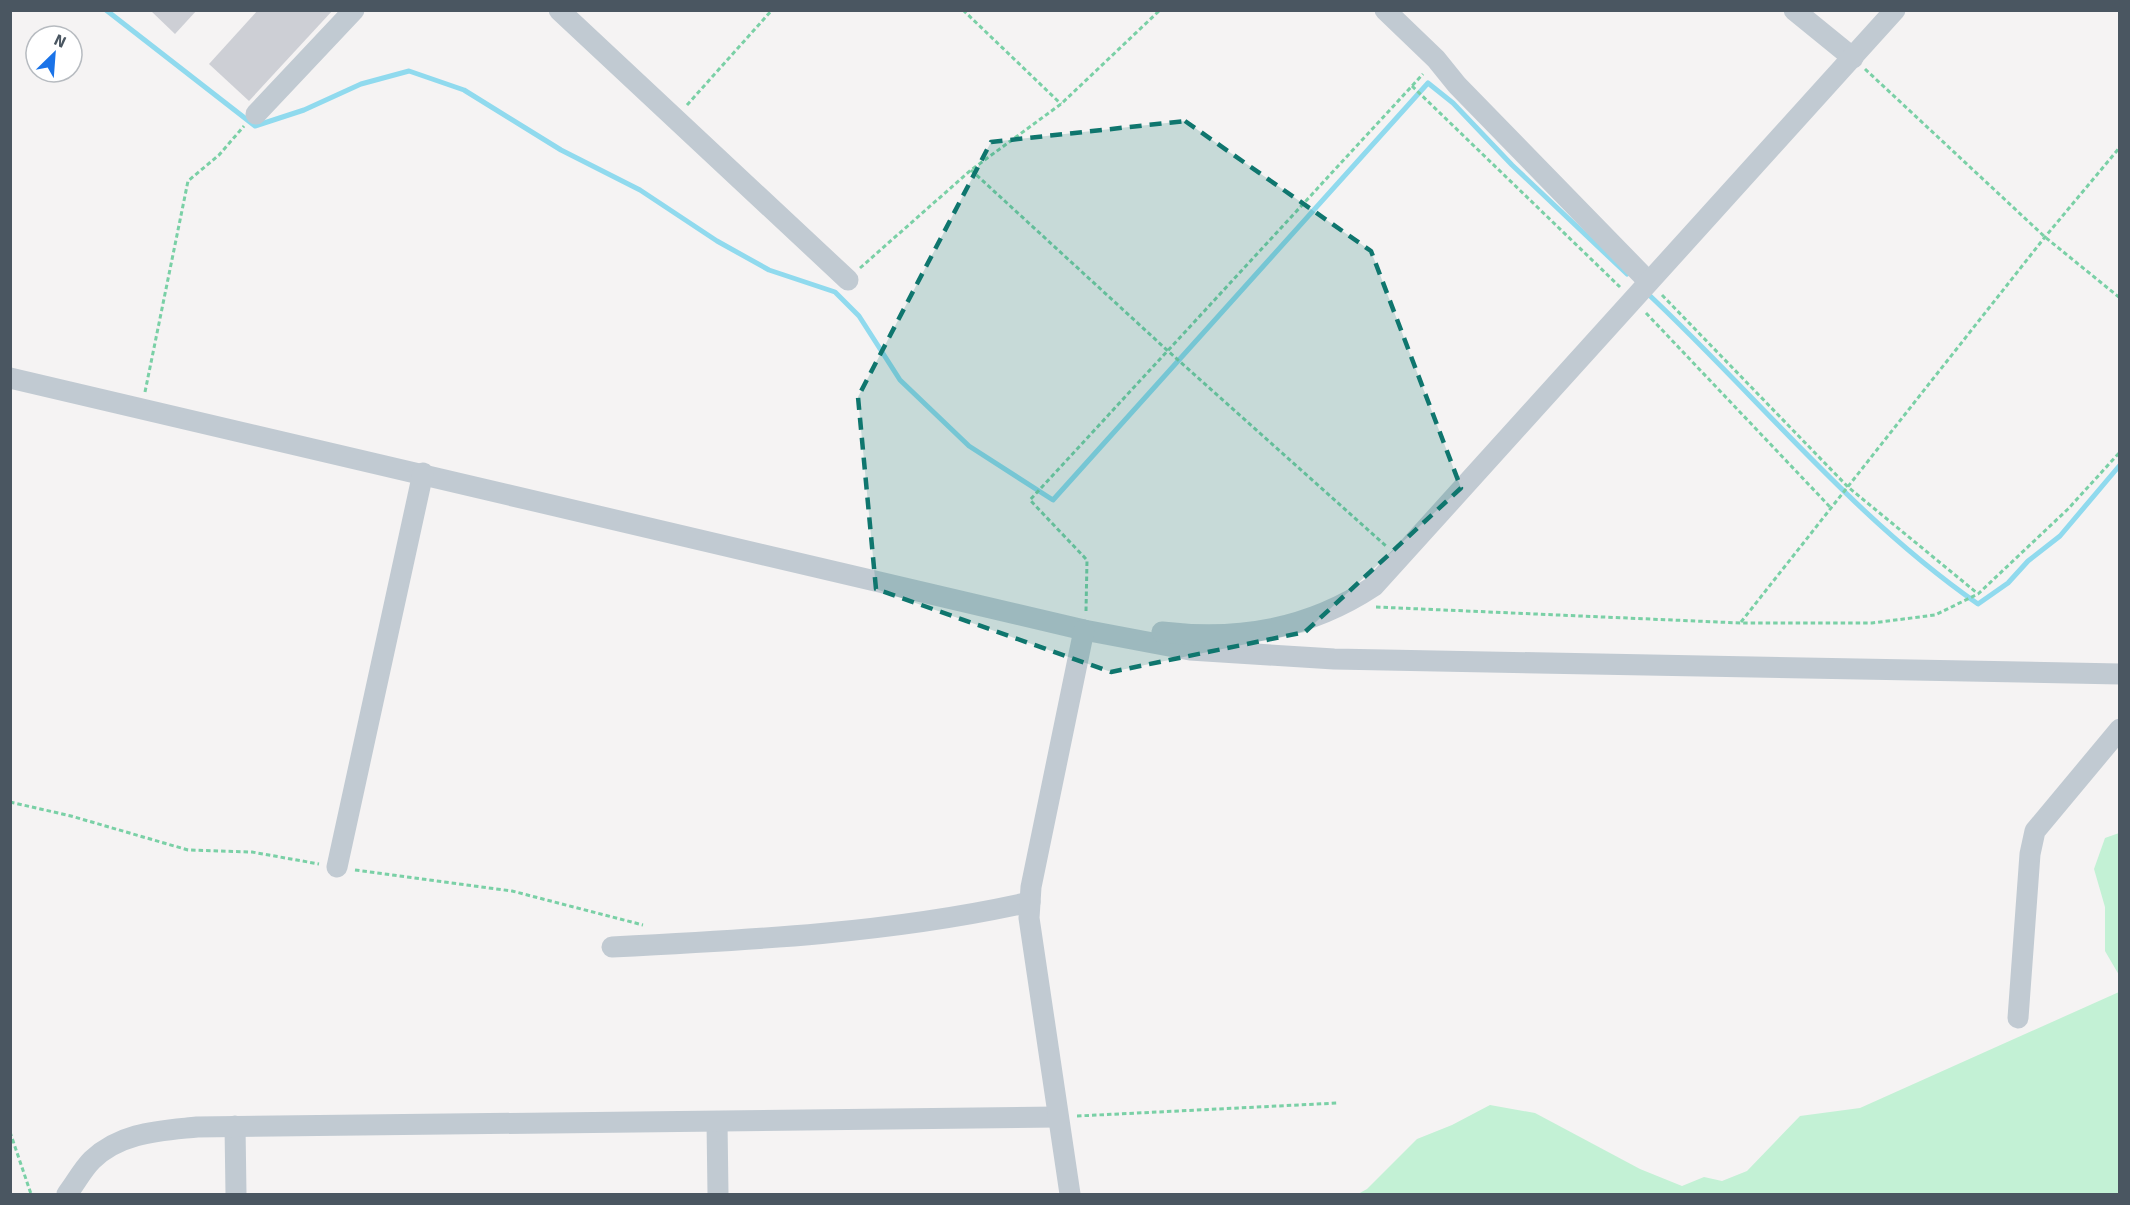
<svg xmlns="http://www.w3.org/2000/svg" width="2130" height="1205" viewBox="0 0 2130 1205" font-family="Signika,sans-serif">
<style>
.green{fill:#c3f1d5}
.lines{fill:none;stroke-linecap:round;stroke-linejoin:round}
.stream{stroke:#90daee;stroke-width:5}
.building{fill:#cdcfd5}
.path{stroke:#7ad0a6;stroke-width:3;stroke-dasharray:4.5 3;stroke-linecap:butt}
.minor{stroke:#c1cad2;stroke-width:21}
.marked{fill:#0f766e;fill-opacity:0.2;stroke:#0f766e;stroke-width:4.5;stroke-dasharray:12 8;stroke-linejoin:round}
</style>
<rect width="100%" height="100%" fill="#f5f3f3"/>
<!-- green -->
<g class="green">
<path d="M2119 833H2120L2119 975 2105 951V907L2094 869 2105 838Z"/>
<path d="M2119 992V1194H1358L1367 1189 1417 1139 1452 1125 1490 1105 1535 1113 1640 1169 1682 1186 1704 1177 1722 1181 1747 1171 1800 1116 1860 1108Z"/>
</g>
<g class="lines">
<!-- stream -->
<g class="stream">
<path d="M106 10 255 126 304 110 361 84 409 71 464 90 561 150 640 190 717 241 769 270 835 292 859 316 900 380 969 446 1053 500 1428 83 1453 103 1512 165 1627 274"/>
<path d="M1647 293C1758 397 1853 517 1978 604L2008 583 2028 561 2060 536 2120 465"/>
</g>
</g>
<!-- building -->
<g class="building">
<path d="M150 10H197L175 34Z"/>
<path d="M258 10H333L249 101 209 64Z"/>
</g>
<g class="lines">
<!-- path -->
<g class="path">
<path d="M963 10 1061 104"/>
<path d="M1865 69 2045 237 2120 298"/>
<path d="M1412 86 1620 287"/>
<path d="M687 105 772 10"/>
<path d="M971 170 1168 351 1386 546"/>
<path d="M860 268 971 170 1061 104 1160 10"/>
<path d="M1662 295 1848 487 1977 593"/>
<path d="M1646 313 1831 508"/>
<path d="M145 392 188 181 219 155 244 126"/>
<path d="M1376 607 1740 623H1872L1935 615 1978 594 2068 509 2120 452"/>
<path d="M1086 611 1087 560 1030 500 1423 74"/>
<path d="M1741 622 2045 237 2120 147"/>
<path d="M10 802 71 816 188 850 252 852 319 864"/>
<path d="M355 870 512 891 643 925"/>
<path d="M1077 1116 1337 1103"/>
<path d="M10 1132 31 1194"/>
</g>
<!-- minor -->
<g class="minor">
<path d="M559 10 848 280"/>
<path d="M1385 10 1436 59 1457 85 1648 281"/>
<path d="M1794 10 1853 58"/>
<path d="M256 114 354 10"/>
<path d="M10 378 1084 630 1190 650 1334 659 2120 674"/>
<path d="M1162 632C1239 641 1309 629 1374 586L1895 10"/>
<path d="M337 867 423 473"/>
<path d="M612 947C752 940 892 933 1030 902"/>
<path d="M2018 1018 2030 854 2035 831 2120 729"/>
<path d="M717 1122 718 1194"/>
<path d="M235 1126 236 1194"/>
<path d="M67 1194C75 1184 82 1170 92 1160 121 1132 160 1131 197 1127L1057 1117"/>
<path d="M1070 1194 1029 918 1031 887 1084 630"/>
</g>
</g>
<!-- marked area -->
<path class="marked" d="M1185 121 1371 251 1461 488 1305 632 1111 672 876 589 858 397 991 142Z"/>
<!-- border -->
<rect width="2130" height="1205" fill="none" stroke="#4a5661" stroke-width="24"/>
<!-- north arrow -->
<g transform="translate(54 54) rotate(25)"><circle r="28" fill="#ffffff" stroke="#b7bbc0" stroke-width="1.5"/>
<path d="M0-4.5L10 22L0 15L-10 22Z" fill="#1a73e8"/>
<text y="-9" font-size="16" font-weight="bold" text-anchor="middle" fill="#4a5661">N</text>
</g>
</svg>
